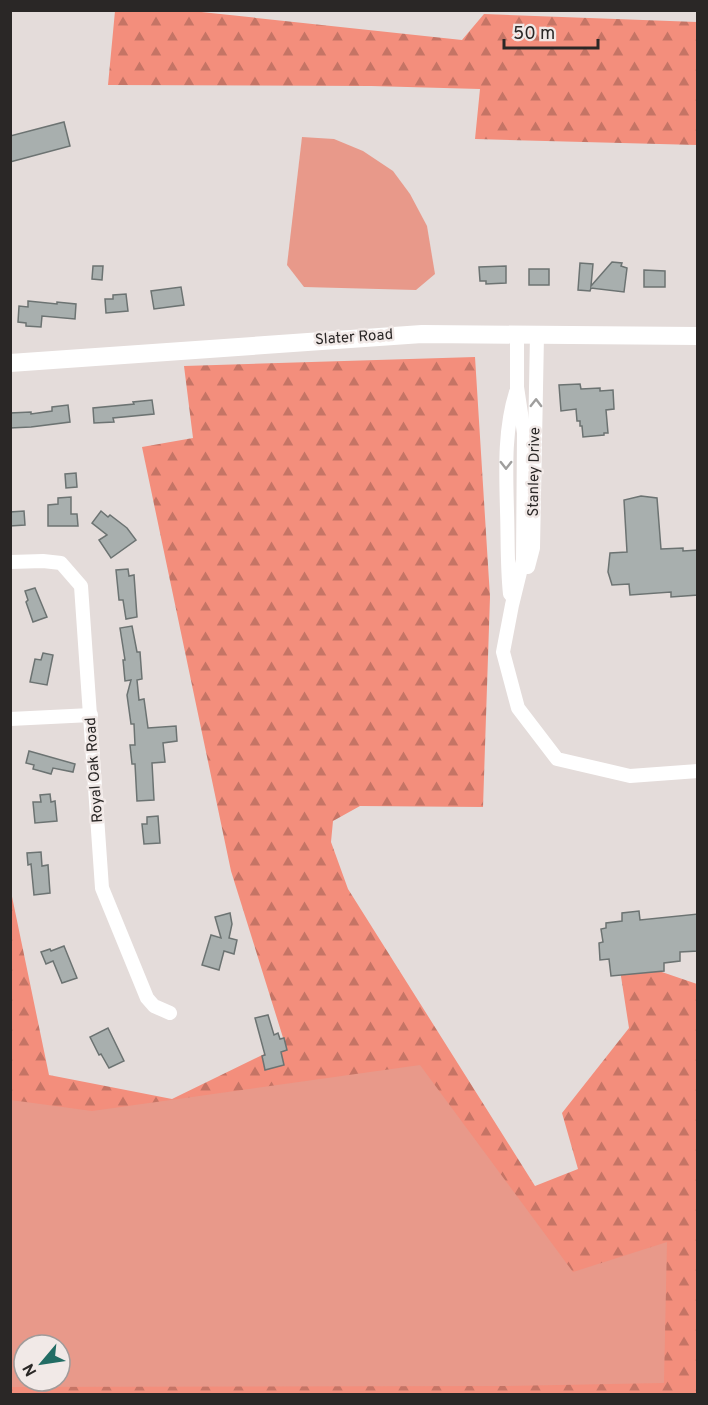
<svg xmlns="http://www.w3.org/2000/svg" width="708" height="1405" viewBox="0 0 708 1405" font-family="Overpass,sans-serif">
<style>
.forest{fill:url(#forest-firs);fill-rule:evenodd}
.park{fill:#e8998a;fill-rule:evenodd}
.building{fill:#a8afae;stroke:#6c7372;stroke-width:1.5}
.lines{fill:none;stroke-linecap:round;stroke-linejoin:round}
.street{stroke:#fff;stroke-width:14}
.secondary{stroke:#fff;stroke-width:18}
.oneway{stroke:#9f9e9d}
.labels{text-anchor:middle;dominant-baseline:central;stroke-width:5;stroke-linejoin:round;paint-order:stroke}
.street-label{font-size:15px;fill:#2a2726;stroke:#f1e9e7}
</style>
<defs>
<pattern id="forest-firs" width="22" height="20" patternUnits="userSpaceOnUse" patternTransform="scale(1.5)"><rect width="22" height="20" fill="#f38e7c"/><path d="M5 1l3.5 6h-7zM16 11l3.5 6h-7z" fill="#c57465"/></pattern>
</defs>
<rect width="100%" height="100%" fill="#e4dcda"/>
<!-- forest -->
<g class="forest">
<path d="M115 11H192L462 40 484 14 697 22V145L475 139 480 89 371 86 108 85Z"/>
<path d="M475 357 490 597 483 807 360 806 333 821 331 842 348 889 535 1186 578 1169 562 1113 629 1028 618 957 697 984V1394H11L10 887 49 1075 172 1099 285 1044 231 871 142 447 193 438 184 366ZM24 1345H60V1381H24Z"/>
</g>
<!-- park -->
<g class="park">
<path d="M302 137 334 139 363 151 393 171 410 194 427 226 435 274 416 290 304 287 287 265Z"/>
<path d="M420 1065 573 1272 667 1242 664 1383 505 1386 11 1387V1100L92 1111ZM24 1345H60V1381H24Z"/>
</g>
<!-- building -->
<g class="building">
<path d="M64 122 70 146 10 162V136Z"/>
<path d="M612 262 622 263 621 266 627 268 624 292 591 288 590 291 578 290 580 263 593 264 591 286Z"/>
<path d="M93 266H103L102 280 92 279Z"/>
<path d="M506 266V283L486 284V281H480L479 267Z"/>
<rect x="529" y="269" width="20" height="16"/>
<path d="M644 270 665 271V287H644Z"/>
<path d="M181 287 184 305 154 309 151 291Z"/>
<path d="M126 294 128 311 106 313 105 299H113V295Z"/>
<path d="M28 301 57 304V302L76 304 75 319 42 316 41 327 26 326V323L18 322 19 306 28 307Z"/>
<path d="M580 384 581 389 600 388V391L613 390 614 409 606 410 608 433H604V435L583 437 582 426H580V421H577L576 409 561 411 559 385Z"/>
<path d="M152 400 154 414 113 418 114 422 94 423 93 408 134 404 133 402Z"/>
<path d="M68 405 70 422 31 427 10 428V413L31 412V414L52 411V407Z"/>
<path d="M76 473 77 487 66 488 65 474Z"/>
<path d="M641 496 657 498 661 549 683 548V551L698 550V595L671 597V592L630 595 629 584 612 585 608 572 610 553 627 552 624 500Z"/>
<path d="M71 497V514H77L78 526H48V505L58 504V498Z"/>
<path d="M24 511 25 525 10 526V512Z"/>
<path d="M101 511 108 517 110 515 127 528 136 540 111 558 99 540 107 535 92 523Z"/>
<path d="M128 569 129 576 134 575 137 617 126 619 123 600H119L116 570Z"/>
<path d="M35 588 47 617 33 622 26 602 28 600 25 591Z"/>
<path d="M132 626 137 652H140L142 679 137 680 139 700 144 699 148 728 176 726 177 741 163 743 165 762 152 763 154 800 137 801 135 764H132L130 745H135L134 724H131L127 695 131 680 125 681 123 660H125L120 628Z"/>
<path d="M43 653 53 655 47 685 30 682 35 659 41 660Z"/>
<path d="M29 751 75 764 73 772 53 768 51 774 33 769 34 765 26 763Z"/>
<path d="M50 794 51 802 55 801 57 821 35 823 33 802H41L40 795Z"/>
<path d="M158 816 160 843 144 844 142 824H147V817Z"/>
<path d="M41 852 42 866 48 865 50 893 34 895 31 864 28 865 27 853Z"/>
<path d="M639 911 640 920 698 914V951L680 952V961L664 963V971L611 976 609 959 600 960 599 943 603 942 601 929 606 928V923L622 921V913Z"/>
<path d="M230 913 232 924 229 938 237 940 234 954 224 951 219 970 202 965 211 935 221 938 215 917Z"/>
<path d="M64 946 77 978 62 983 53 961 46 964 41 952 50 949 51 951Z"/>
<path d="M268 1015 274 1035 278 1033 280 1039 284 1038 287 1050 281 1052 284 1065 265 1070 262 1056 265 1055 255 1018Z"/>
<path d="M108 1028 124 1061 109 1068 101 1054 99 1055 90 1037Z"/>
</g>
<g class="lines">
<!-- street -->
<g class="street">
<path d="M517 335V387L524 433 523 560 512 605 503 652 518 708 557 759 630 776 698 771"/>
<path d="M10 562 43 561 61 563 81 586 102 888 147 998 154 1006 170 1013"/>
<path d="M528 567 533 548 537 335"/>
<path d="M510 594C507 566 508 538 507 511 506 471 504 430 516 392"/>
<path d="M10 719 91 715"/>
</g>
<!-- secondary -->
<path class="secondary" d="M10 363 422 334 698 336"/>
</g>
<!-- one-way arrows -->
<defs><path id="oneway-chevron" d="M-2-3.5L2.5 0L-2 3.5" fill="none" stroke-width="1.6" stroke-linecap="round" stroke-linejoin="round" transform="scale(1.5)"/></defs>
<g class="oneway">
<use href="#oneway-chevron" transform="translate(536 403) rotate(-89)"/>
<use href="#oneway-chevron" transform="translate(506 465) rotate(90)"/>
</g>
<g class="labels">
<!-- street labels -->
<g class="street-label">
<text transform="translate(354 338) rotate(-4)">Slater Road</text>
<text transform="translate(535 472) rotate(-89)">Stanley Drive</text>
<text transform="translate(95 770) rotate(-94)">Royal Oak Road</text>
</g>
</g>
<!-- border -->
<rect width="708" height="1405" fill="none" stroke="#2a2726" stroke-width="24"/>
<!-- north arrow -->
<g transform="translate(42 1363) rotate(241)"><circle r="28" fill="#f1e9e7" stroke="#a19b9a" stroke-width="1.5"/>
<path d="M0-4.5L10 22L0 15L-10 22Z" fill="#226c64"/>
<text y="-9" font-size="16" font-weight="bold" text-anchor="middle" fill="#2a2726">N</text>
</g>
<!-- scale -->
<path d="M504 39v9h94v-9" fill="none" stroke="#2a2726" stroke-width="3"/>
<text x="513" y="39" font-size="18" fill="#2a2726" stroke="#f1e9e7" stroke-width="4.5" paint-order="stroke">50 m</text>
</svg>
